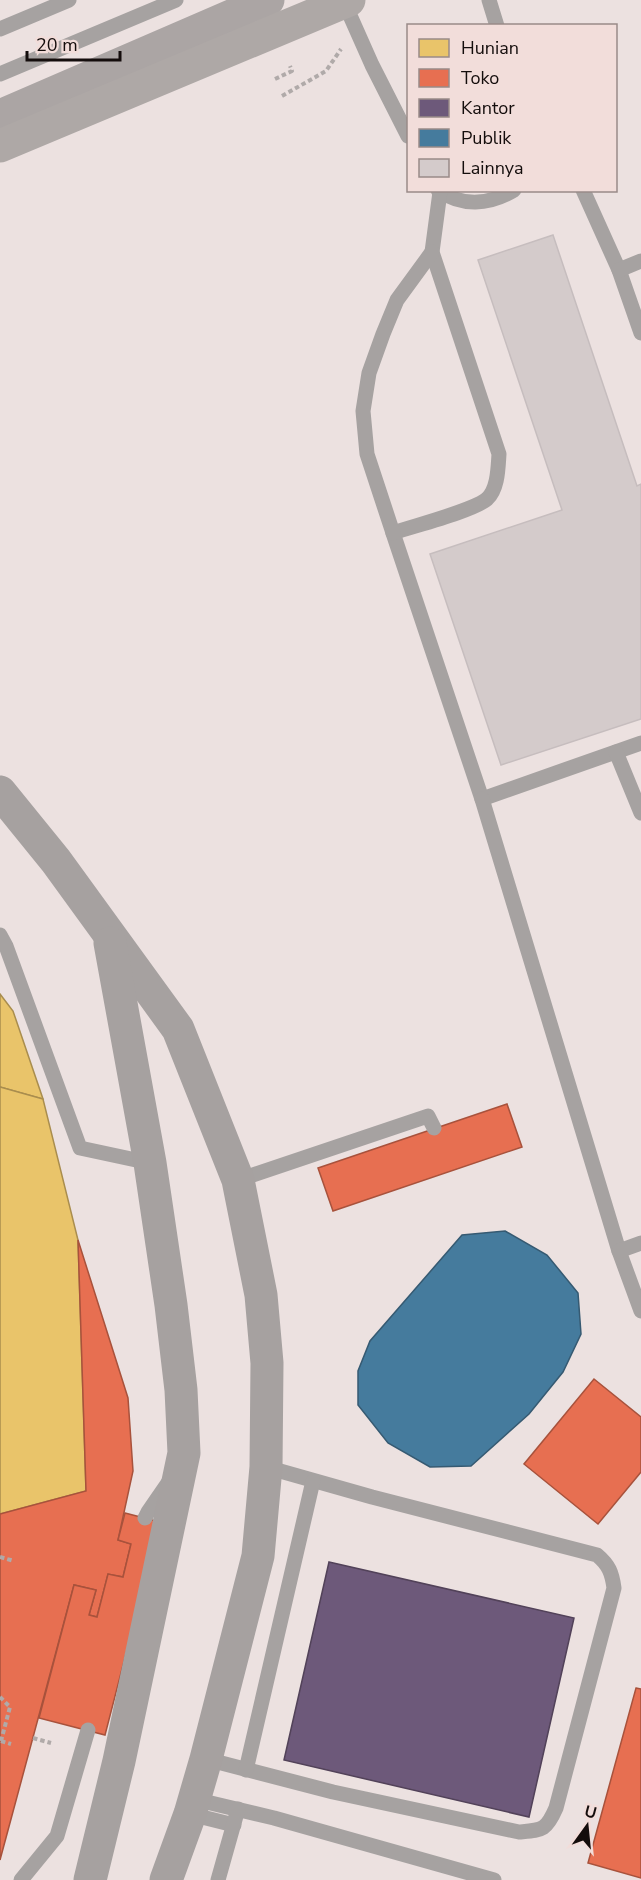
<svg xmlns="http://www.w3.org/2000/svg" width="641" height="1880" viewBox="0 0 641 1880" font-family="'Nunito Sans',sans-serif">
<style>
.homes{fill:#e9c46a;stroke:#a98d4e;stroke-width:1.5}
.shops{fill:#e76f51;stroke:#a8523c;stroke-width:1.5}
.offices{fill:#6d597a;stroke:#524259;stroke-width:1.5}
.public{fill:#457b9d;stroke:#365a72;stroke-width:1.5}
.building{fill:#d4cbcb;stroke:#c6bdbe;stroke-width:1.5}
.lines{fill:none;stroke-linecap:round;stroke-linejoin:round}
.path{stroke:#b0aaa9;stroke-width:4;stroke-dasharray:4.5 3;stroke-linecap:butt}
.service{stroke:#a6a2a1;stroke-width:15}
.secondary{stroke:#a6a1a0;stroke-width:33}
.primary{stroke:#aba5a4;stroke-width:33}
.trunk{stroke:#aea8a6;stroke-width:33}
</style>
<rect width="100%" height="100%" fill="#ece1e0"/>
<!-- homes -->
<g class="homes">
<path d="M0 994 13 1011 43 1099 0 1087Z"/>
<path d="M0 1087 43 1099 78 1240 86 1491 0 1514Z"/>
</g>
<!-- shops -->
<g class="shops">
<path d="M507 1104 522 1147 333 1211 318 1168Z"/>
<path d="M78 1240 128 1398 133 1471 118 1540 131 1544 123 1577 108 1574 97 1617 89 1615 96 1590 74 1585 0 1860V1514L86 1491Z"/>
<path d="M594 1379 641 1417V1472L598 1524 524 1464Z"/>
<path d="M125 1513 160 1522 105 1735 39 1718 74 1585 96 1590 89 1615 97 1617 108 1574 123 1577 131 1544 118 1540Z"/>
<path d="M636 1688 641 1689V1878L588 1863Z"/>
</g>
<!-- offices -->
<path class="offices" d="M329 1562 574 1618 529 1817 284 1760Z"/>
<!-- public -->
<path class="public" d="M505 1231 547 1255 578 1293 581 1334 563 1372 529 1414 471 1466 430 1467 388 1443 358 1405V1371L370 1341 462 1235Z"/>
<!-- building -->
<path class="building" d="M553 235 637 486 641 484V719L501 765 430 554 562 510 478 260Z"/>
<g class="lines">
<!-- path -->
<g class="path">
<path d="M275 79 292 71 290 66"/>
<path d="M282 96 326 71 341 49"/>
<path d="M0 1557 14 1561"/>
<path d="M0 1697 10 1707 1 1741"/>
<path d="M33 1738 51 1743"/>
<path d="M1 1741 11 1744"/>
</g>
<!-- service -->
<g class="service">
<path d="M489 0 497 26"/>
<path d="M344 2 372 65 408 136"/>
<path d="M0 29 69 0"/>
<path d="M0 74 176 0"/>
<path d="M438 190C462 207 489 205 514 190"/>
<path d="M583 190 619 270 641 333"/>
<path d="M440 192 432 252 499 454C498 468 498 489 487 499 473 511 413 526 393 533L482 799 641 743"/>
<path d="M619 270 641 261"/>
<path d="M393 533 367 454 363 411 369 373 383 334 397 300 432 252"/>
<path d="M616 752 641 813"/>
<path d="M482 799 619 1251 641 1311"/>
<path d="M0 935 6 946 80 1148 150 1163"/>
<path d="M238 1180 428 1116 434 1128"/>
<path d="M619 1251 641 1243"/>
<path d="M145 1518 148 1512 168 1483"/>
<path d="M206 1759 333 1792 519 1832C542 1830 546 1831 556 1808L614 1588C612 1573 609 1565 597 1555L372 1497 266 1467"/>
<path d="M246 1770 313 1481"/>
<path d="M194 1799 274 1818 494 1880"/>
<path d="M190 1814 234 1825"/>
<path d="M21 1880 57 1836 88 1730"/>
<path d="M218 1880 238 1809"/>
</g>
<!-- secondary -->
<g class="secondary">
<path d="M0 792 56 861 178 1029 238 1180 261 1295 267 1363 266 1467 258 1556 206 1759 190 1814 166 1880"/>
<path d="M90 1880 119 1761 184 1453 181 1390 171 1305 150 1163 110 943"/>
</g>
<!-- primary -->
<path class="primary" d="M0 116 268 0"/>
<!-- trunk -->
<path class="trunk" d="M0 146 349 0"/>
</g>
<!-- legend -->
<rect x="407" y="24" width="210" height="168" fill="#f2ddda" stroke="#998a88" stroke-width="1.5"/>
<rect x="419" y="39" width="30" height="18" fill="#e9c46a" stroke="#998a88" stroke-width="1.5"/>
<text x="461" y="54" font-size="18" fill="#140d0c">Hunian</text>
<rect x="419" y="69" width="30" height="18" fill="#e76f51" stroke="#998a88" stroke-width="1.5"/>
<text x="461" y="84" font-size="18" fill="#140d0c">Toko</text>
<rect x="419" y="99" width="30" height="18" fill="#6d597a" stroke="#998a88" stroke-width="1.5"/>
<text x="461" y="114" font-size="18" fill="#140d0c">Kantor</text>
<rect x="419" y="129" width="30" height="18" fill="#457b9d" stroke="#998a88" stroke-width="1.5"/>
<text x="461" y="144" font-size="18" fill="#140d0c">Publik</text>
<rect x="419" y="159" width="30" height="18" fill="#d4cbcb" stroke="#998a88" stroke-width="1.5"/>
<text x="461" y="174" font-size="18" fill="#140d0c">Lainnya</text>
<!-- north arrow -->
<g transform="translate(587 1826) rotate(15)" stroke="#f2ddda" stroke-width="4.5" paint-order="stroke">
<path d="M0-4.5L10 22L0 15L-10 22Z" fill="#140d0c"/>
<text y="-9" font-size="16" font-weight="bold" text-anchor="middle" fill="#140d0c">U</text>
</g>
<!-- scale -->
<path d="M27 51v9h93v-9" fill="none" stroke="#140d0c" stroke-width="3"/>
<text x="36" y="51" font-size="18" fill="#140d0c" stroke="#f2ddda" stroke-width="4.5" paint-order="stroke">20 m</text>
</svg>
